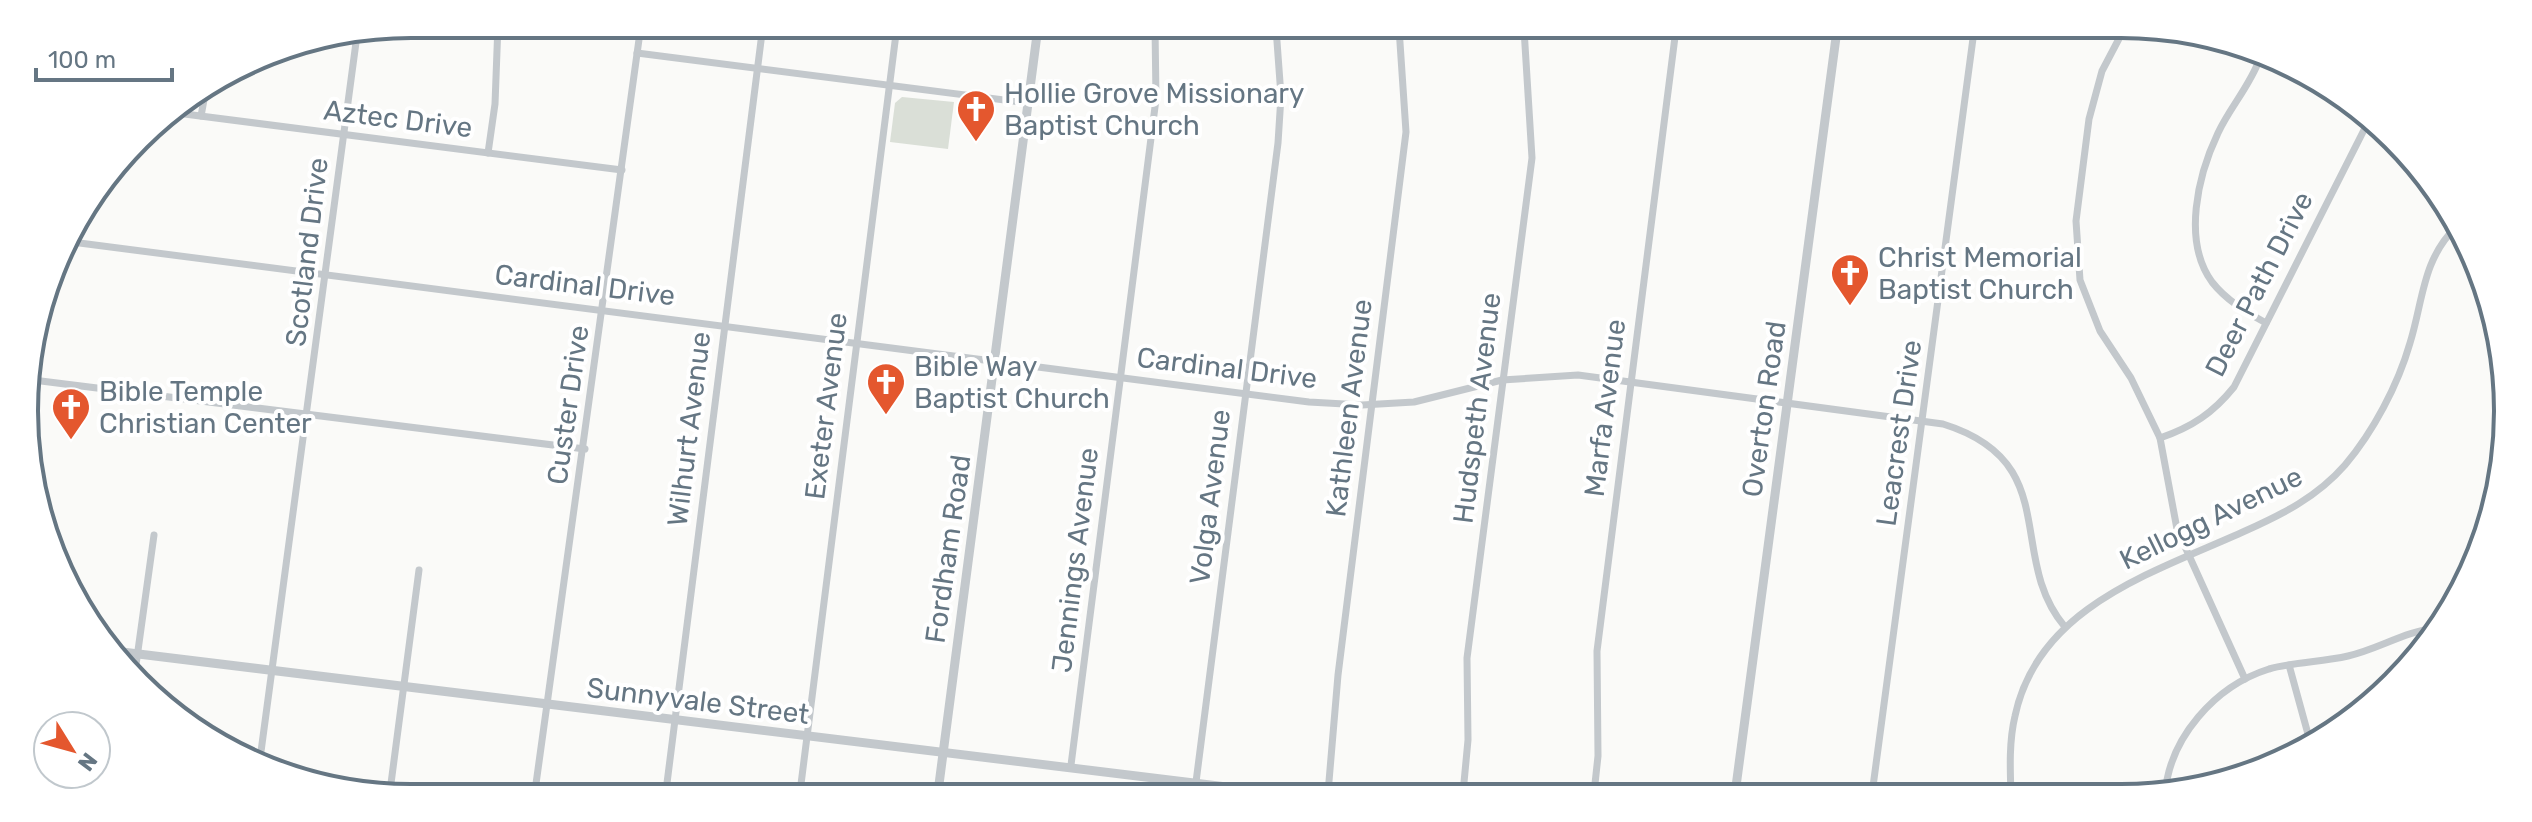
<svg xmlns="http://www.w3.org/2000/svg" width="2532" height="822" viewBox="0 0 2532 822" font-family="Rubik,sans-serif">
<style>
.green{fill:#dadfd7}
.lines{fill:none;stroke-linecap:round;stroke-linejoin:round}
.minor{stroke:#c3c8cc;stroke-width:7}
.tertiary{stroke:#c3c8cc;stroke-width:9}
.labels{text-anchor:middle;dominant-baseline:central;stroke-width:8;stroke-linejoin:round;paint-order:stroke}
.poi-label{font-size:28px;fill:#657683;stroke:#fff;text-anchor:start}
.street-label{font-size:28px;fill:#657683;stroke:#fff}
.rim{fill:none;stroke:#657683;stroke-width:4}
</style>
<rect width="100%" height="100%" fill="#fafaf8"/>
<!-- green -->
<path class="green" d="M902 97 954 102 948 149 890 142 895 103Z"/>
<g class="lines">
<!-- minor -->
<g class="minor">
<path d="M2123 31 2102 71 2089 119 2076 221 2080 280 2100 331 2131 378 2160 438 2177 529 2245 679"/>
<path d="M637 53 1028 103"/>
<path d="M2260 58C2250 86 2230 107 2218 133 2198 175 2182 241 2212 282 2226 300 2246 312 2266 323"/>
<path d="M169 112 622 170"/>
<path d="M201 116 206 89"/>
<path d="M488 153 495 104 498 24"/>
<path d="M64 241 1309 402 1362 405 1414 402 1502 380 1578 375 1943 424C2065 462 2005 556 2065 627"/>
<path d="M33 380 585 449"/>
<path d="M2160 438C2192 427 2213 413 2234 387L2368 122"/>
<path d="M2289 665 2311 745"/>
<path d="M135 672 154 535"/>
<path d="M260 759 357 35"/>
<path d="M1071 765 1156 99 1155 27"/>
<path d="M1196 782 1278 143 1281 96 1276 28"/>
<path d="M390 791 419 570"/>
<path d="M535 791 641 25"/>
<path d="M666 791 763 25"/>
<path d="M800 792 897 26"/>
<path d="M1328 793 1338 675 1406 132 1399 28"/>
<path d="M1463 793 1468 740 1467 658 1532 158 1524 29"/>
<path d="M1594 793 1598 756 1597 651 1676 29"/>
<path d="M1872 794 1974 31"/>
<path d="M2011 794C2010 768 2009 741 2015 716 2038 606 2155 572 2245 531 2283 514 2317 497 2345 465 2373 432 2398 385 2410 343 2423 302 2422 260 2456 227"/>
<path d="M2165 795C2169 738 2215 686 2269 669 2295 662 2322 662 2348 656 2379 649 2405 631 2437 628"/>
</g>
<!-- tertiary -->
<g class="tertiary">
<path d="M30 404 41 317"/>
<path d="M114 651 1276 793"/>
<path d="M938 792 1038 27"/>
<path d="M1735 794 1837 30"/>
</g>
</g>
<!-- icons -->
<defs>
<g id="church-pin" transform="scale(2)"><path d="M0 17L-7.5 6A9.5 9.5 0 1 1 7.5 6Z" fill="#e4572e" stroke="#fff"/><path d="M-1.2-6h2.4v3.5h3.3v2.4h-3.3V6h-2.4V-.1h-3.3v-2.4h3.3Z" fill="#fff"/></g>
</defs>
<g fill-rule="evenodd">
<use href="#church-pin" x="976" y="109"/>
<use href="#church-pin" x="1850" y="273"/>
<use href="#church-pin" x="886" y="382"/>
<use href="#church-pin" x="71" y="407"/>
</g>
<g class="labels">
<!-- poi labels -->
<g class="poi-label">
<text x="1004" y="93">Hollie Grove Missionary<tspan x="1004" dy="32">Baptist Church</tspan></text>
<text x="1878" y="257">Christ Memorial<tspan x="1878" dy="32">Baptist Church</tspan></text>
<text x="914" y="366">Bible Way<tspan x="914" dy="32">Baptist Church</tspan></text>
<text x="99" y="391">Bible Temple<tspan x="99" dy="32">Christian Center</tspan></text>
</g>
<!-- street labels -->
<g class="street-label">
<text transform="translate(398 119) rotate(7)">Aztec Drive</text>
<text transform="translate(307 252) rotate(-83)">Scotland Drive</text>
<text transform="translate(2259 284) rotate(-63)">Deer Path Drive</text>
<text transform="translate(585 285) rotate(7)">Cardinal Drive</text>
<text transform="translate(1227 368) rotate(7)">Cardinal Drive</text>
<text transform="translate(568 405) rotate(-82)">Custer Drive</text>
<text transform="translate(826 406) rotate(-83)">Exeter Avenue</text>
<text transform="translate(1349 408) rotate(-83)">Kathleen Avenue</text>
<text transform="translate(1477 408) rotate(-83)">Hudspeth Avenue</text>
<text transform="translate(1605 408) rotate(-83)">Marfa Avenue</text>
<text transform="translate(1764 409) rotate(-82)">Overton Road</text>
<text transform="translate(689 429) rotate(-83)">Wilhurt Avenue</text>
<text transform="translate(1899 433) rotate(-82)">Leacrest Drive</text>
<text transform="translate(1210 497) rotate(-83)">Volga Avenue</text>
<text transform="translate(2211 518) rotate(-26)">Kellogg Avenue</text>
<text transform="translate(948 549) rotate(-82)">Fordham Road</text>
<text transform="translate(1075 560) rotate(-83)">Jennings Avenue</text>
<text transform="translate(698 701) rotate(7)">Sunnyvale Street</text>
</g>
</g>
<!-- crop -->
<path d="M0 0H2532V822H0ZM411 38H2121A373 373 0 0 1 2494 411V411A373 373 0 0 1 2121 784H411A373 373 0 0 1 38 411V411A373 373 0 0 1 411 38Z" fill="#fff" fill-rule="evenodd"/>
<path class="rim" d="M411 38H2121A373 373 0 0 1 2494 411V411A373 373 0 0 1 2121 784H411A373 373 0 0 1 38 411V411A373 373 0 0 1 411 38Z"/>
<!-- north arrow -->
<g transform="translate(72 750) rotate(127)"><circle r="38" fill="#ffffff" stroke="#c1c8cd" stroke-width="2"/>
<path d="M0-6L14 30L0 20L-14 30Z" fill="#e4572e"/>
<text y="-12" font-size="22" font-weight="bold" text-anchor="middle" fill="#657683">N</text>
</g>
<!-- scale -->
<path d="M36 68v12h136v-12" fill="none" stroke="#657683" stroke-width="4"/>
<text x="48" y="68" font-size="24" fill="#657683" stroke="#ffffff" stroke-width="6" paint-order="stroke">100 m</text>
</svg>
